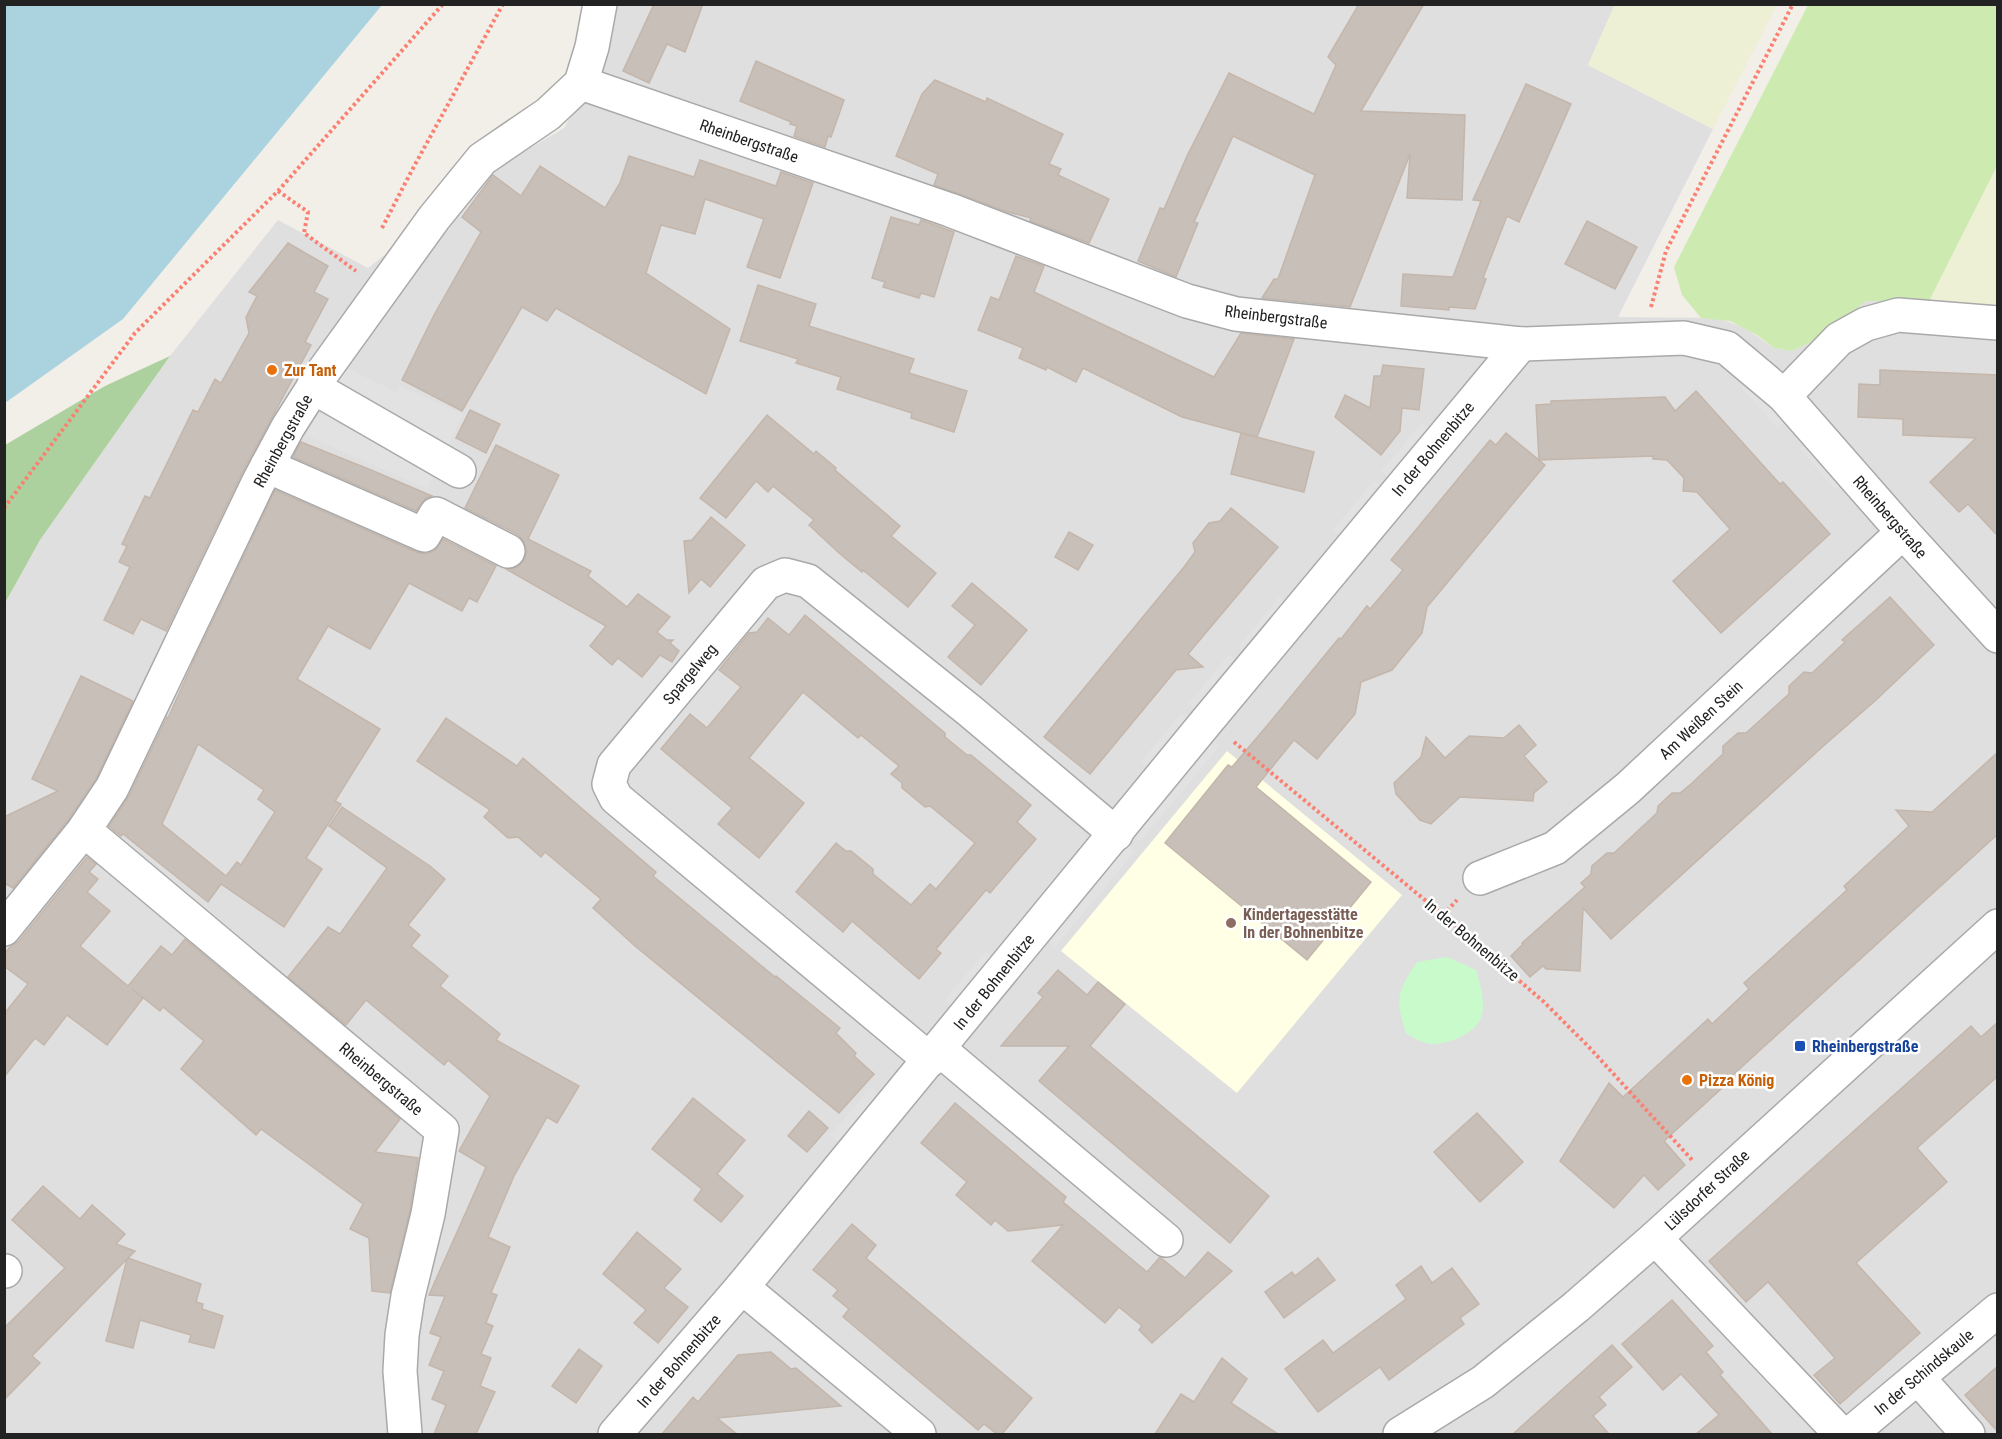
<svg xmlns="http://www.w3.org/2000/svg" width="2002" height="1439" viewBox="0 0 2002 1439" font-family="'Roboto Condensed',sans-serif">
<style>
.residential{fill:#e0dfdf}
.education{fill:#ffffe5}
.farmland{fill:#eef0d5}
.grass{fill:#cdebb0}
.forest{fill:#add19e}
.park{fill:#c8facc}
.parking{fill:#e2e2e2}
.water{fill:#aad3df}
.building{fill:#c7bfb8;stroke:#c4b6ab;stroke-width:1.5;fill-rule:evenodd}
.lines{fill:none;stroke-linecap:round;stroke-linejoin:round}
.minor-casing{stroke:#a9a9a9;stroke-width:36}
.path{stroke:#fa8072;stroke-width:4;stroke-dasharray:3 3;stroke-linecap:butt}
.minor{stroke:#fff;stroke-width:33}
.food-dot{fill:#e8710a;stroke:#fff;stroke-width:2}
.education-dot{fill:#8d6e63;stroke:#fff;stroke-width:2}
.transit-dot{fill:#1a4fb4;stroke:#fff;stroke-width:2}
.labels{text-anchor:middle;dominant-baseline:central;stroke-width:5;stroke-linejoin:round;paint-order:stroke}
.street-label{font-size:16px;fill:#222;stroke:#fff}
.food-label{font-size:16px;font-weight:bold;fill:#c56008;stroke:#fff;text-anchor:start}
.education-label{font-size:16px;font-weight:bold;fill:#785e54;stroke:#fff;text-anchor:start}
.transit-label{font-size:16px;font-weight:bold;fill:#164399;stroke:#fff;text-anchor:start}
</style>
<rect width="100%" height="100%" fill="#f2efe9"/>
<!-- residential -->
<path class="residential" d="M616 5H1615L1588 65 1713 129 1618 317 1718 318 1745 328 1774 348 1792 351 1822 337 1866 301H1929L1997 305V1434H5V603L40 540 170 356 278 220 368 268 490 172 564 128 603 63Z"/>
<!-- education -->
<path class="education" d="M1227 751 1402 895 1237 1093 1061 951Z"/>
<!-- farmland -->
<g class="farmland">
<path d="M1615 4H1777V5L1713 129 1588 65Z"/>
<path d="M1997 166V305L1929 301Z"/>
</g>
<!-- grass -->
<path class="grass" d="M1808 5H1997V166L1929 301H1866L1822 337 1792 351 1774 348 1757 335 1730 321 1701 318 1682 295 1674 267Z"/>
<!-- forest -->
<path class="forest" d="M170 356 40 540 5 603V445L105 386Z"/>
<!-- park -->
<path class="park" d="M1447 957 1476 970C1480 983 1487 1007 1480 1020 1472 1036 1439 1049 1423 1042 1417 1040 1411 1036 1406 1033 1395 1000 1397 991 1417 962Z"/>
<!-- parking -->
<g class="parking">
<path d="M343 366 396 392 400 386 463 414 427 489 306 435Z"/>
<path d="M1749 380 1786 421 1778 428 1741 387Z"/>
<path d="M1422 422 1430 428 1389 478 1381 471Z"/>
<path d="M1807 442 1843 484 1835 490 1800 449Z"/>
<path d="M1374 480 1383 487 1341 537 1333 530Z"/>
<path d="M1279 597 1287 604 1246 654 1238 647Z"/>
<path d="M1229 654 1238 662 1196 711 1188 704Z"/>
<path d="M1181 713 1189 720 1148 769 1140 763Z"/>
<path d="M1213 740 1220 746 1140 842 1133 836Z"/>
<path d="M1127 845 1135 852 1055 947 1048 941Z"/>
<path d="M986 951 994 957 952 1007 944 1000Z"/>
<path d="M871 1087 879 1094 838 1142 830 1135Z"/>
</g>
<!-- water -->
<path class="water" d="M5 4 382 5 123 319 5 403Z"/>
<!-- building -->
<g class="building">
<path d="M654 4H703L685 52 667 44 649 83 623 71Z"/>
<path d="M1359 4H1424L1361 111 1465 115 1462 200 1407 198 1410 154 1350 307 1262 298 1274 279H1278L1315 175 1233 136 1194 222 1198 223 1176 277 1138 261 1160 208 1164 209 1187 156 1229 73 1314 114 1336 65 1328 57Z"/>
<path d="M756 61 844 100 831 137 828 136 825 147 794 136 797 126 790 124 791 122 740 101Z"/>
<path d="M935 80 986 102 987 98 1063 134 1049 164 1061 169 1058 175 1109 199 1089 243 1030 221 1031 218 1008 212 934 185 938 174 896 156 922 94Z"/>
<path d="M1526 84 1571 104 1519 222 1507 216 1483 278 1486 279 1475 309 1449 307V310L1401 306 1403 274 1453 277 1481 201 1473 200Z"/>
<path d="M629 156 694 177 700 160 776 186 781 172 813 183 780 278 747 267 764 219 705 199 695 234 661 225 646 273 730 329 706 394 556 308 547 321 522 307 462 411 402 380 434 315 481 232 462 217 493 175 521 196 540 166 605 208 620 183Z"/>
<path d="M891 217 919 225 921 220 954 232 934 297 921 293 919 298 883 287 885 282 872 278Z"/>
<path d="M1587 221 1637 247 1615 289 1565 264Z"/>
<path d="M288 243 328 266 314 292 328 299 305 342 311 345 241 475 166 631 141 619 133 634 104 620 130 567 119 562 127 546 122 544 145 496 150 498 193 410 198 412 215 379 221 383 249 333 246 317 257 296 249 292Z"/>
<path d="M1016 256 1044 266 1034 292 1214 377 1241 333 1294 339 1257 437 1182 417 1083 368 1076 382 1047 367 1046 370 1019 358 1023 348 978 330 991 297 999 300Z"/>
<path d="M758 285 816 304 809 326 914 359 909 373 967 391 954 432 911 418 912 413 837 389 841 377 796 363 798 359 740 341Z"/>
<path d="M1383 365 1424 369 1419 410 1402 408 1400 431 1381 455 1335 417 1345 395 1370 408 1374 376H1381Z"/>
<path d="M1880 370 1998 375V536L1968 504 1959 512 1930 482 1976 438 1903 435V419L1858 417 1859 384 1880 385Z"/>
<path d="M1696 391 1780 484 1783 482 1830 534 1721 633 1673 581 1730 529 1697 492 1683 491 1684 478 1667 460 1653 459V456L1539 460 1545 465 1427 607 1422 633 1392 670 1361 682 1355 714 1317 759 1294 740 1256 787 1371 882 1307 960 1165 843 1228 765 1232 767 1271 721 1339 638 1341 639 1367 606 1370 609 1403 570 1391 560 1490 440 1496 445 1506 433 1539 460 1536 405 1551 404V401L1665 397 1675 411Z"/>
<path d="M470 410 500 424 486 453 456 438Z"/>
<path d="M767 415 814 454 816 451 836 468 835 470 900 526 891 536 936 573 908 607 863 570 862 572 839 553 809 525 814 520 773 486 768 492 756 481 726 518 700 498Z"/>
<path d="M1241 433 1314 452 1304 492 1231 474Z"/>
<path d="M301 442 371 470 432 496 426 498 416 511 293 457Z"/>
<path d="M496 445 559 475 528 539 591 571 588 576 627 607 638 594 670 617 657 632 667 640H673L670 643 679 651 672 662 660 655 642 677 618 658 612 665 590 646 606 626 506 569 518 567 524 560 527 551 523 540 517 534 465 508Z"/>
<path d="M275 490 416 552 425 554 434 551 443 539 496 566 477 602 469 598 462 611 409 583 370 649 328 626 297 679 380 729 335 801 341 804 306 858 322 869 284 927 221 884 208 902 123 834 121 836 109 826 129 796 167 717 168 718 194 660ZM198 744 264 790 258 799 275 812 241 865 237 862 226 876 162 824Z"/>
<path d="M1231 508 1278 547 1188 654 1203 667 1176 670 1090 774 1044 737 1184 567 1195 552 1193 543 1209 523 1220 521Z"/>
<path d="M711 517 745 545 710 587 701 579 689 593 684 541 692 540Z"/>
<path d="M1069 532 1093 545 1078 570 1055 557Z"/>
<path d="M972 583 1027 630 981 685 948 657 975 625 952 606Z"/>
<path d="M1890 597 1934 645 1876 700 1820 749 1611 939 1583 908 1580 971 1546 969 1543 966 1530 977 1511 956 1523 944 1522 943 1585 887 1581 883 1591 874 1592 866 1607 853H1614L1657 813 1658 806 1672 793H1680L1691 784 1723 754V746L1738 733H1746L1779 703 1789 694V686L1804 672 1812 673 1845 642 1842 640Z"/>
<path d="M805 615 945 733V737L967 755H971L1031 805 1017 822 1036 839 990 893 986 890 936 949 941 953 919 979 852 921 843 932 796 892 836 843 846 851H851L873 869V874L911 905 930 884 936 889 975 843 930 806 925 807 902 788V783L891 774 899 766 861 735 858 738 803 692 749 758 804 803 759 858 718 824 732 808 661 749 690 714 707 728 741 687 719 670 749 633 757 632 768 618 789 635Z"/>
<path d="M81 676 133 701 96 779 69 819 13 888 4 883V817L58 791 32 779Z"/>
<path d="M446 718 517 766 523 758 656 872 653 876 775 977 776 976 840 1028 836 1033 856 1053 854 1056 874 1074 839 1113 635 946 593 908 601 899 545 852 541 857 518 837 508 838 484 817 490 810 417 761Z"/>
<path d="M1519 725 1536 745 1524 756 1547 782 1534 793 1533 801 1460 797 1431 824 1420 820 1396 794 1394 783 1421 757 1426 737 1445 758 1469 736 1504 738Z"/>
<path d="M1998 752V834L1758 1052 1732 1076 1733 1078 1664 1141 1685 1165 1658 1190 1644 1175 1614 1208 1560 1161 1609 1083 1623 1097 1708 1019 1712 1024 1749 989 1744 983 1847 890 1844 886 1909 826 1896 810 1932 812Z"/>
<path d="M342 807 430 866 445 879 408 925 420 935 411 946 448 976 440 986 500 1034 496 1040 579 1086 557 1123 547 1117 514 1176 488 1237 510 1247 491 1293 497 1295 486 1323 493 1326 481 1354 491 1358 480 1386 495 1392 476 1434H434L446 1405 432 1399 444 1371 429 1365 441 1337 430 1333 445 1296 429 1295 486 1167 459 1151 490 1096 448 1060 444 1065 366 1000 346 1025 288 977 328 927 340 934 387 868 329 826Z"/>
<path d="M87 857 96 864 89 872 98 879 87 892 110 911 80 946 128 986 161 946 172 955 185 939 400 1119 375 1152 418 1158 410 1210 390 1293 372 1291 369 1238 350 1229 363 1204 261 1129 256 1135 181 1069 204 1041 163 1007 160 1011 132 989 143 998 107 1045 67 1015 44 1045 35 1038 4 1077V1014L28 984 4 966V954L10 947 19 941Z"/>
<path d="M1058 970 1087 995 1098 982 1125 1004 1090 1046 1269 1196 1230 1243 1039 1081 1069 1046H1001L1043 997 1038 993Z"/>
<path d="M1998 1022V1076L1917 1148 1947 1182 1856 1263 1920 1333 1840 1404 1814 1375 1835 1358 1768 1282 1746 1302 1709 1261 1971 1026 1981 1037Z"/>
<path d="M693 1098 745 1140 717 1174 743 1196 721 1222 694 1200 702 1189 652 1149Z"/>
<path d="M955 1103 1066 1197 1063 1202 1147 1272 1160 1257 1185 1278 1208 1252 1232 1271 1152 1343 1139 1330 1142 1326 1119 1307 1105 1323 1032 1261 1063 1225 1008 1231 995 1220 991 1225 956 1195 967 1182 921 1143Z"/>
<path d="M809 1111 828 1128 807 1152 788 1136Z"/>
<path d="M1477 1113 1523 1162 1480 1202 1434 1152Z"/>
<path d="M43 1186 80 1219 92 1205 125 1234 116 1244 135 1251 128 1258 201 1284 196 1302 203 1304 202 1309 223 1316 214 1348 189 1342 191 1335 140 1320 133 1348 106 1341 127 1259 32 1356 40 1363 4 1400V1328L65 1268 12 1220Z"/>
<path d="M852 1224 876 1245 866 1258 1032 1398 1002 1434H997L984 1424 978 1430 843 1317 849 1309 833 1296 838 1290 813 1270Z"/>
<path d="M637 1232 681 1269 664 1288 688 1307 658 1343 634 1323 646 1310 603 1274Z"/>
<path d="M1318 1258 1335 1280 1284 1318 1265 1292 1292 1272 1295 1276Z"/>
<path d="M1421 1266 1432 1283 1452 1268 1479 1304 1460 1318 1464 1324 1389 1380 1380 1367 1318 1412 1285 1369 1323 1340 1333 1353 1406 1299 1396 1285Z"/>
<path d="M1672 1300 1713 1346 1706 1352 1723 1372 1720 1375 1772 1434H1696L1719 1415 1681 1374 1663 1390 1622 1344Z"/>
<path d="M1612 1345 1632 1367 1599 1397 1606 1405 1593 1416 1609 1434H1513Z"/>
<path d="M579 1349 602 1366 576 1403 552 1386Z"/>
<path d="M771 1352 791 1369 796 1368 841 1406 717 1418 737 1434H662L693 1397 698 1402 738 1355Z"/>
<path d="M1222 1358 1247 1379 1231 1403 1278 1434H1155L1181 1394 1194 1402Z"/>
<path d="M1998 1366V1432L1965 1395Z"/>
</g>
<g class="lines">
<!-- minor casing -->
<g class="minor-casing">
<g id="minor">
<path d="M581 83 950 210 1187 301 1236 314 1521 344 1684 338 1727 348 1784 396 1903 532 1998 636"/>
<path d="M313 387 459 471"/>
<path d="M1784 396 1839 339 1866 324 1898 315 1998 323"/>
<path d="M267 466 424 535 436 514 508 551"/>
<path d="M84 830 442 1130 428 1214 408 1296 402 1335 400 1371 405 1434"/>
<path d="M1480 878 1555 848 1628 788 1903 532"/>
<path d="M4 929 84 830 112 788 258 483 288 427 323 372 434 218 482 159 548 114 581 83 592 47 600 4"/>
<path d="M939 1049 1166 1240"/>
<path d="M930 1060 616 798 609 784 614 765 766 583 785 575 808 581 970 711 1116 834"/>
<path d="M1655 1238 1841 1434"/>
<path d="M4 1271H5"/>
<path d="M742 1287 919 1434"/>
<path d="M1918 1378 1968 1434"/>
<path d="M615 1434 742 1287 1207 721 1521 344"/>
<path d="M1400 1434 1483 1382 1576 1307 1655 1238 1998 926"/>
<path d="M1850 1434 1998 1310"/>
</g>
</g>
<!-- path -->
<g class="path">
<path d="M278 191 308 212 304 233 356 271"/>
<path d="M382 228 411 172 503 4"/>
<path d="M1651 307 1666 251 1793 4"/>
<path d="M4 508 135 333 278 191 443 4"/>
<path d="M1234 742 1443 915 1544 1002 1588 1046 1693 1161"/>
<path d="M1443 915 1457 900"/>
</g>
<!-- minor -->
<use href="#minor" class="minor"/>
</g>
<!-- markers -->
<g class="food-dot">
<circle cx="272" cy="370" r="6"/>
<circle cx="1687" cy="1080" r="6"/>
</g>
<circle class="education-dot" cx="1231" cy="923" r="6"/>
<rect class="transit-dot" x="1794" y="1040" width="12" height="12" rx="3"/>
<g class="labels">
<!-- street labels -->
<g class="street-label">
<text transform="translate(749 141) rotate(19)">Rheinbergstraße</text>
<text transform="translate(1276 317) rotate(7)">Rheinbergstraße</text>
<text transform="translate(283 441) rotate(-61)">Rheinbergstraße</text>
<text transform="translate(1433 449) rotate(-50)">In der Bohnenbitze</text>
<text transform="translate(1890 517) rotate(49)">Rheinbergstraße</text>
<text transform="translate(690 674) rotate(-50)">Spargelweg</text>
<text transform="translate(1701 720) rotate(-43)">Am Weißen Stein</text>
<text transform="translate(1472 940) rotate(40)">In der Bohnenbitze</text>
<text transform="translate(994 982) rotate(-51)">In der Bohnenbitze</text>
<text transform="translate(381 1079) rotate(40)">Rheinbergstraße</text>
<text transform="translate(1707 1190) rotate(-43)">Lülsdorfer Straße</text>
<text transform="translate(679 1361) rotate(-49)">In der Bohnenbitze</text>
<text transform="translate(1924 1372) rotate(-40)">In der Schindskaule</text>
</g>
<!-- food labels -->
<g class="food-label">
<text x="284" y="370">Zur Tant</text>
<text x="1699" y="1080">Pizza König</text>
</g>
<!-- education labels -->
<g class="education-label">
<text x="1243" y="914">Kindertagesstätte<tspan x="1243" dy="18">In der Bohnenbitze</tspan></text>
</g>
<!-- transit labels -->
<g class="transit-label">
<text x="1812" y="1046">Rheinbergstraße</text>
</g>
</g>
<!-- border -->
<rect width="2002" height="1439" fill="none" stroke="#222222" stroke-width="12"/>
</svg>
